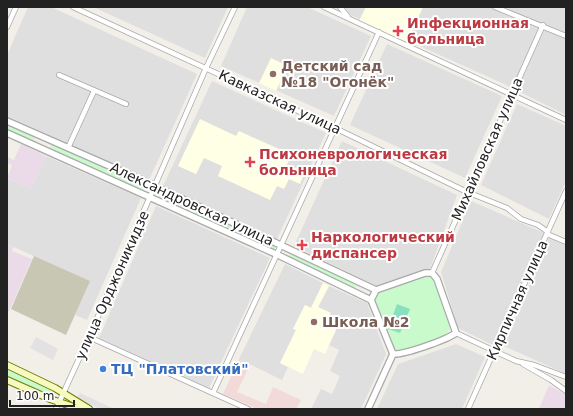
<svg xmlns="http://www.w3.org/2000/svg" width="573" height="416" viewBox="0 0 573 416" font-family="'DejaVu Sans',sans-serif">
<style>
.residential{fill:#e0dfdf}
.commercial{fill:#f2dad9}
.industrial{fill:#ebdbe8}
.education{fill:#ffffe5}
.construction{fill:#c7c7b4}
.park{fill:#c8facc}
.pitch{fill:#88e0be}
.parking{fill:#e2e2e2}
.lines{fill:none;stroke-linecap:round;stroke-linejoin:round}
.minor-casing{stroke:#a9a9a9;stroke-width:6}
.tertiary-casing{stroke:#a9a9a9;stroke-width:8}
.secondary-casing{stroke:#707d05;stroke-width:8}
.minor{stroke:#fff;stroke-width:4.5}
.tertiary{stroke:#fff;stroke-width:5.5}
.secondary{stroke:#f7fabf;stroke-width:6}
.health-dot{fill:#e0444e;stroke:#fff;stroke-width:1.5}
.education-dot{fill:#8d6e63;stroke:#fff;stroke-width:1.5}
.shop-dot{fill:#3f7fe0;stroke:#fff;stroke-width:1.5}
.labels{text-anchor:middle;dominant-baseline:central;stroke-width:4;stroke-linejoin:round;paint-order:stroke}
.health-label{font-size:14px;font-weight:bold;fill:#be3a42;stroke:#fff;text-anchor:start}
.education-label{font-size:14px;font-weight:bold;fill:#785e54;stroke:#fff;text-anchor:start}
.street-label{font-size:14px;fill:#222;stroke:#fff}
.shop-label{font-size:14px;font-weight:bold;fill:#366cbe;stroke:#fff;text-anchor:start}
</style>
<rect width="100%" height="100%" fill="#f2efe9"/>
<!-- residential -->
<g class="residential">
<path d="M28 7H51L197 74 149 180 7 116V55Z"/>
<path d="M93 7H228L205 58Z"/>
<path d="M247 7H307L371 36 334 116 221 66Z"/>
<path d="M333 7H566V115L504 84Z"/>
<path d="M387 44 502 96 465 178 350 125Z"/>
<path d="M212 81 326 133 277 239 163 186Z"/>
<path d="M517 104 566 126V181L549 219 481 185Z"/>
<path d="M342 141 457 195 430 269 377 286 294 246Z"/>
<path d="M46 156 141 198 87 320 75 315 89 281 7 244V178L31 189Z"/>
<path d="M471 201 544 233 495 346 458 328 441 272Z"/>
<path d="M156 206 270 258 209 388 99 338Z"/>
<path d="M549 238 566 246V374L504 346Z"/>
<path d="M285 264 323 283 311 308 305 305 293 329 296 330 280 363 288 367 282 380 239 359Z"/>
<path d="M329 286 367 303 386 354 361 409H311L321 389 332 394 340 376 330 371 339 350 329 345 336 330 329 316 318 307Z"/>
<path d="M456 344 485 357 462 409H377L398 364Z"/>
</g>
<!-- commercial -->
<path class="commercial" d="M239 359 250 365 237 392 266 404 273 387 301 400 296 409H257L223 394Z"/>
<!-- industrial -->
<g class="industrial">
<path d="M21 144 46 156 31 189 7 178 12 165 7 163V157L14 160Z"/>
<path d="M7 244 13 247 12 251 32 259 7 316Z"/>
<path d="M549 385 566 395V409H539Z"/>
</g>
<!-- education -->
<g class="education">
<path d="M366 7H423L407 42 359 21Z"/>
<path d="M271 58 288 66 276 91 259 83Z"/>
<path d="M200 119 236 136 239 131 292 155 285 168 303 177 300 184 289 179 284 189 277 186 270 200 218 176 222 166 204 158 196 174 178 166Z"/>
<path d="M323 283 329 286 318 307 331 313 329 316 336 330 325 354 314 349 303 374 280 363 296 330 293 329 305 305 311 308Z"/>
</g>
<!-- construction -->
<path class="construction" d="M34 256 90 281 66 335 11 309Z"/>
<!-- park -->
<g class="park">
<path d="M7 123 35 136 32 143 7 132Z"/>
<path d="M52 144 145 185 142 191 49 150Z"/>
<path d="M159 193 276 246 274 251 157 198Z"/>
<path d="M291 253 357 284 354 290 288 258Z"/>
<path d="M425 276 430 277 435 282 450 329 445 336 400 351H394L374 304 375 296 381 291Z"/>
<path d="M7 369 55 391 52 398 7 378Z"/>
</g>
<!-- pitch -->
<path class="pitch" d="M397 304 410 309 400 333 388 329Z"/>
<!-- parking -->
<g class="parking">
<path d="M36 337 58 349 53 360 30 348Z"/>
<path d="M80 393 112 408 111 409H100L77 398Z"/>
</g>
<g class="lines">
<!-- minor casing -->
<g class="minor-casing">
<g id="minor">
<path d="M73 7 335 128 467 192 507 208 521 219 538 225 548 232"/>
<path d="M324 7 566 120"/>
<path d="M340 7 348 17"/>
<path d="M495 7 566 36"/>
<path d="M7 27 16 7"/>
<path d="M59 75 126 104"/>
<path d="M68 148 94 91"/>
<path d="M547 234 566 242"/>
<path d="M432 273 543 25"/>
<path d="M456 333 516 361 534 365 566 377"/>
<path d="M89 337 248 409"/>
<path d="M523 364 551 380 566 391"/>
<path d="M213 393 379 32"/>
<path d="M56 409 89 337 206 68 235 7"/>
<path d="M468 409 566 191"/>
</g>
</g>
<!-- tertiary casing -->
<g class="tertiary-casing">
<g id="tertiary">
<path d="M7 121 155 186 376 290"/>
<path d="M7 133 278 255 371 300"/>
<path d="M425 273H432L437 279 456 333C446 340 404 355 393 354L371 300 376 290Z"/>
<path d="M368 409 393 354"/>
</g>
</g>
<!-- secondary casing -->
<g class="secondary-casing">
<g id="secondary">
<path d="M7 365 55 388 89 409"/>
<path d="M7 380 50 399 80 409"/>
</g>
</g>
<!-- minor -->
<use href="#minor" class="minor"/>
<!-- tertiary -->
<use href="#tertiary" class="tertiary"/>
<!-- secondary -->
<use href="#secondary" class="secondary"/>
</g>
<!-- markers -->
<g class="health-dot">
<path d="M396 25h4v4h4v4h-4v4h-4v-4h-4v-4h4z"/>
<path d="M248 156h4v4h4v4h-4v4h-4v-4h-4v-4h4z"/>
<path d="M300 239h4v4h4v4h-4v4h-4v-4h-4v-4h4z"/>
</g>
<g class="education-dot">
<circle cx="273" cy="74" r="4"/>
<circle cx="314" cy="322" r="4"/>
</g>
<circle class="shop-dot" cx="103" cy="369" r="4"/>
<g class="labels">
<!-- health labels -->
<g class="health-label">
<text x="407" y="23">Инфекционная<tspan x="407" dy="16">больница</tspan></text>
<text x="259" y="154">Психоневрологическая<tspan x="259" dy="16">больница</tspan></text>
<text x="311" y="237">Наркологический<tspan x="311" dy="16">диспансер</tspan></text>
</g>
<!-- education labels -->
<g class="education-label">
<text x="281" y="66">Детский сад<tspan x="281" dy="16">№18 "Огонёк"</tspan></text>
<text x="322" y="322">Школа №2</text>
</g>
<!-- street labels -->
<g class="street-label">
<text transform="translate(280 102) rotate(25)">Кавказская улица</text>
<text transform="translate(487 149) rotate(-66)">Михайловская улица</text>
<text transform="translate(192 204) rotate(25)">Александровская улица</text>
<text transform="translate(112 285) rotate(-66)">улица Орджоникидзе</text>
<text transform="translate(517 300) rotate(-66)">Кирпичная улица</text>
</g>
<!-- shop labels -->
<g class="shop-label">
<text x="111" y="369">ТЦ "Платовский"</text>
</g>
</g>
<!-- border -->
<rect width="573" height="416" fill="none" stroke="#222222" stroke-width="16"/>
<!-- scale -->
<path d="M10 400v6h64v-6" fill="none" stroke="#222222" stroke-width="2"/>
<text x="16" y="400" font-size="12" fill="#222222" stroke="#ffffff" stroke-width="3" paint-order="stroke">100 m</text>
</svg>
